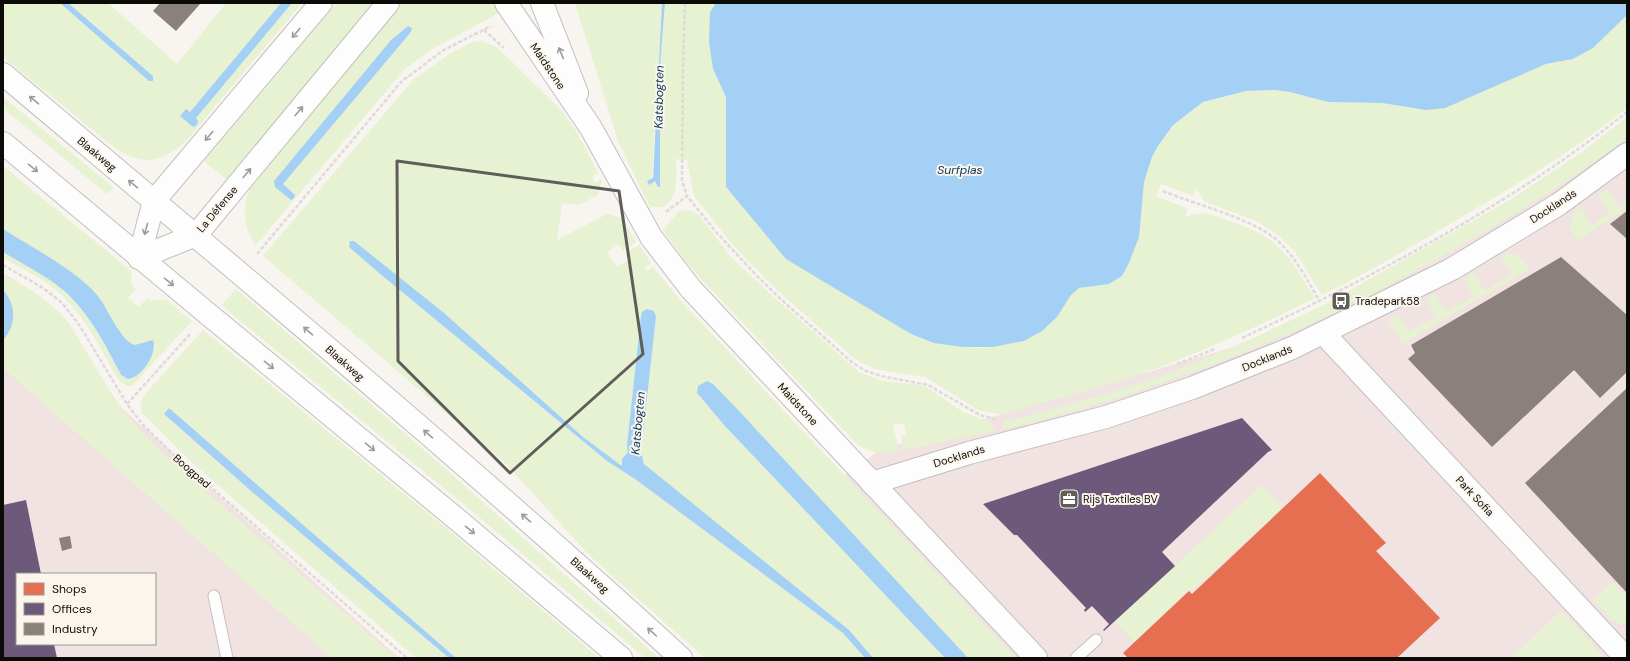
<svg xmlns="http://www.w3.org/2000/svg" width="1630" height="661" viewBox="0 0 1630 661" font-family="'DM Sans',sans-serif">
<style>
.industrial{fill:#f1e3e1;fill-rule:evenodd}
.green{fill:#e6f2d1;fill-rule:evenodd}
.water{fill:#a4d0f5}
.shops{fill:#e76f51}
.offices{fill:#6d597a}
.industry{fill:#8a817c}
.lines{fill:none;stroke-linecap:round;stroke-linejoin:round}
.service-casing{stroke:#c2c0bc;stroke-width:13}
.minor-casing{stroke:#c2c0bc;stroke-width:24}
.secondary-casing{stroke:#c2c0bc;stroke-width:24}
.path{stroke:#dddbda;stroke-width:2.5;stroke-dasharray:4 2;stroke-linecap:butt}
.service{stroke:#fefdfd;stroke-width:11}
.minor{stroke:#fefdfd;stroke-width:22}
.secondary{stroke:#fefdfd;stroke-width:22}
.oneway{stroke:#9e9c9b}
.marked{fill:none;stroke:#5f5d59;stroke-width:3;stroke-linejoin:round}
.labels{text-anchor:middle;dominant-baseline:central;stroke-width:4;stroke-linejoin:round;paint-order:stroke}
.street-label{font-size:11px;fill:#0d0b08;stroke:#fbf5ec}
.poi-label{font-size:11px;fill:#0d0b08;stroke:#fbf5ec;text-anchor:start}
.water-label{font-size:12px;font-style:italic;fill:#0c3d60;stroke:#fbf5ec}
</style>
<rect width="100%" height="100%" fill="#f8f4f0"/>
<!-- industrial -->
<g class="industrial">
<path d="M1627 129V658H1013L842 477 881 449 1269 337 1541 195Z"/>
<path d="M3 274 101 389 399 658H3ZM17 574H155V644H17Z"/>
</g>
<!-- green -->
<g class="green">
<path d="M3 3H60L151 82 153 76 68 3H108L177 64 226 3H281L189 113 186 110 180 116 196 118 292 3H302L186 141C162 163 142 166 115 148L3 57Z"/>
<path d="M337 3H377L228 181 204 161Z"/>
<path d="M401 3H496L501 12 432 49 405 69 255 246C242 225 242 202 253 181ZM406 27 412 28 411 32 283 184 295 195 294 198 274 181 391 40Z"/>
<path d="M575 3H662L652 177 659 187 660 66 665 3H716L710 12 713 69 726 97V187L787 259 911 334 947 345 978 348 993 347 1024 341 1042 331 1057 317 1071 295 1079 288 1109 284 1122 276 1129 263 1139 237 1144 182 1152 157 1158 146 1173 125 1203 102 1246 91 1275 90 1290 92 1328 102 1382 103 1417 109H1436L1546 64 1573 59 1593 48 1627 15V108C1577 148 1521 182 1465 215 1418 243 1371 271 1322 295L1295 252 1281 237 1254 220 1205 202 1196 189 1193 196 1161 184 1156 196 1188 209 1185 217C1207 210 1209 214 1229 221 1280 237 1288 255 1315 298 1267 322 1218 345 1168 364 1114 384 1057 399 1001 414L980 411 925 377 875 369 855 359 778 291 732 244 694 196 687 160 676 159C676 176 680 197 663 207H650L618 141Z"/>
<path d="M482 41 498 48 562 111 575 129 598 173 592 177 595 183 601 179 602 181 598 195 579 205 562 203 557 240 607 214 622 218 636 242 623 251 618 244 607 253 617 267 629 259 625 254 639 245 651 263 645 268 647 271 653 267 679 299 1016 658H968L710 382 697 390 699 396 724 425 945 658H873L849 630 647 468 641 456 656 317 651 310 647 309 641 316 627 445 628 452 622 459 623 467 583 437 350 247 379 273 607 461 635 479 843 633 865 658H705L591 557 506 464 263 256 413 80 451 53 472 42Z"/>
<path d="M3 97 113 187 107 194 3 108Z"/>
<path d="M1627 117V138C1540 204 1444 256 1347 307L1341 295 1510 200 1582 152Z"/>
<path d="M3 166 131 271 132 285 136 289 128 298 139 307 147 298 151 301 165 299 192 321 132 386H127L119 381C101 350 85 314 56 290 41 277 20 268 3 258V252C24 265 49 276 67 294 90 316 105 347 121 375L133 378C142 370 155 357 155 345 147 345 135 347 128 342 118 335 106 306 96 294 74 269 31 248 3 229Z"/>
<path d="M1607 190 1618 207 1627 201V207L1578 241 1570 229 1572 214 1581 208 1592 225 1609 213 1598 196Z"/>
<path d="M689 210 698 214 731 257 766 290 859 372 883 381 920 385 928 388 963 412 992 423 994 431 903 450 901 435 906 434 904 423 893 425 899 451C883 453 872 454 858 445L704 282 683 258 663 230 679 211Z"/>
<path d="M1508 253 1518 255 1530 269 1402 344 1388 321 1398 314 1408 332 1436 317 1426 299 1436 294 1446 312 1474 297 1464 279 1474 273 1484 291 1511 275 1501 257Z"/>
<path d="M3 273C28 288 50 300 69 323L111 393 132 422 160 451 396 658H332L3 368V340L13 316 11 301 3 290Z"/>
<path d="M236 289 416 443 659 658H645L485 522 233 315 222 305Z"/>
<path d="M1333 300 1338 311C1232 361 1120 402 1004 429L1003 422C1059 408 1114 392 1169 373 1225 353 1279 326 1333 300Z"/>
<path d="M203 330 446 528 599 658H456L169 408 164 414 251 491 449 658H416L188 459 142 413 140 404 145 394Z"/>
<path d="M1262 485 1283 507 1191 592 1189 590 1134 642 1115 621Z"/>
<path d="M1612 582 1627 598V621L1623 625 1611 619 1593 600Z"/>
<path d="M1561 611 1596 648 1603 658H1511Z"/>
</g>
<!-- water -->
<g class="water">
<path d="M60 3H68L153 76V81H149Z"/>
<path d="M281 3H292L196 118 198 121 197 125 193 127 180 116 186 109 190 112Z"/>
<path d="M662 3H665L660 66V187H658L655 181 649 185 647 181 653 178Z"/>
<path d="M716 3H1627V15L1593 48 1573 59 1546 64 1445 108 1426 110 1382 103 1328 102 1290 92 1275 90 1246 91 1203 102 1173 125 1158 146 1152 157 1144 182 1139 237 1129 263 1122 276 1109 284 1079 288 1071 295 1057 317 1042 331 1024 341 1008 344 993 347H962L934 343 911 334 786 259 726 187V97L713 69 709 42 710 12Z"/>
<path d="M408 26 412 28 411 32 283 184 295 195 294 198 291 200 275 187 274 181 391 40Z"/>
<path d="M3 229C31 247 76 270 97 295 108 308 120 341 135 345L153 340C158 353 142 377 128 379L121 375C105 344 86 307 58 286 41 273 21 263 3 252Z"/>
<path d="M350 241H354L444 313 583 437 622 466V459L628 452 627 445 641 316 642 312 647 309 654 311 656 317 641 452 644 464 849 630 873 658H865L843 633 635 479 607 461 379 273 349 247Z"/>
<path d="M3 290C16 304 17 325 3 340Z"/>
<path d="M707 381 713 384 740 412 968 658H945L724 425 697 393 698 386Z"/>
<path d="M169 408 456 658H449L251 491 164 414Z"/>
</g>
<!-- shops -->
<path class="shops" d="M1320 473 1386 543 1376 551 1440 618 1397 658H1128L1123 653 1189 591 1192 594Z"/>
<!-- offices -->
<g class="offices">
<path d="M1242 418 1272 450 1268 452 1162 552 1175 566 1104 631 1103 630 1109 624 1092 606 1085 612 1084 610 1086 608 1017 535H1014L983 504Z"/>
<path d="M26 500 41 574H17V644H54L57 658H3V505Z"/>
</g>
<!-- industry -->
<g class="industry">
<path d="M160 3H201L176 31 153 11Z"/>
<path d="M1627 211V239L1610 224Z"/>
<path d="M1561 257 1627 315V372L1600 398 1574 370 1492 447 1408 359 1415 353 1411 345Z"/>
<path d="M1627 388V593L1525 483Z"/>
<path d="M70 536 72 548 62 551 59 538Z"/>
</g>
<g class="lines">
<!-- service casing -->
<g class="service-casing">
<g id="service">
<path d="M214 596 227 658"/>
<path d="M1076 658 1096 640"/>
</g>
</g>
<!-- minor casing -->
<g class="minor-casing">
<g id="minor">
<path d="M506 3 591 128 651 237 691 289 1036 658"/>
<path d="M542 3 577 93"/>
<path d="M139 258 196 235 388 3"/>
<path d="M139 258 154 201 321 3"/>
<path d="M1324 334 1626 658"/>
<path d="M872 483 969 453 1106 417 1192 388 1292 348 1452 269 1559 204 1627 154"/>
</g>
</g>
<!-- secondary casing -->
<g class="secondary-casing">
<g id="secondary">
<path d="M3 74C231 266 461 457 681 658"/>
<path d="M3 143 208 314 459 521 621 658"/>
</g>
</g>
<!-- path -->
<g class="path">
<path d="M685 3 683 69 682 181 687 196"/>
<path d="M484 30 504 48"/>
<path d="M1163 191C1196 205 1252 218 1278 241 1296 258 1308 281 1320 302"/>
<path d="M666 212 687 196 717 233 759 278 785 303 853 363 866 371 881 376 928 385 980 415 995 419"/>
<path d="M257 254 401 82 442 51 491 26"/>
<path d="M3 265 43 288 61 302 78 323 127 404 143 425 174 455 407 658"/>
<path d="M1242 338C1376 275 1511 205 1627 112"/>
<path d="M1177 364 1215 349"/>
<path d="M127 404 191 333"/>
</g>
<!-- service -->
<use href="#service" class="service"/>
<!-- minor -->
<use href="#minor" class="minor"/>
<!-- secondary -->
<use href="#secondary" class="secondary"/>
</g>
<!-- one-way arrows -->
<defs><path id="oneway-shaft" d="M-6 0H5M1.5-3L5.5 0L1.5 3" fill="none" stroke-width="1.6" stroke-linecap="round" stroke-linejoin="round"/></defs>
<g class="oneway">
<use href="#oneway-shaft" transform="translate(296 33) rotate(130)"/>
<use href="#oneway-shaft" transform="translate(561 53) rotate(-112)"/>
<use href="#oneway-shaft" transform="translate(34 100) rotate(-140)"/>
<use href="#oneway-shaft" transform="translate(299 111) rotate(-50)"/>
<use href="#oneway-shaft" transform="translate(209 136) rotate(130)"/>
<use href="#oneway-shaft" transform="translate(33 168) rotate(40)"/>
<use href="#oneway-shaft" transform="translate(247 173) rotate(-50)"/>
<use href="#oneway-shaft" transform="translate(133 184) rotate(-140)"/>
<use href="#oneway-shaft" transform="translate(146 229) rotate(105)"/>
<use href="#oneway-shaft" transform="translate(169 282) rotate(40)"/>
<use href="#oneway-shaft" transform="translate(308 331) rotate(-139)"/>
<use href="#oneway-shaft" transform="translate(269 365) rotate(39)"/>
<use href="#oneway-shaft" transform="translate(428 434) rotate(-139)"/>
<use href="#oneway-shaft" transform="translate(370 447) rotate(39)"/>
<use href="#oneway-shaft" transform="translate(526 518) rotate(-139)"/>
<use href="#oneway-shaft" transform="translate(470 530) rotate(40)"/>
<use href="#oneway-shaft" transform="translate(652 632) rotate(-138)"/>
</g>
<!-- marked area -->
<path class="marked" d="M397 161 619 191 643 354 510 473 398 361Z"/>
<!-- icons -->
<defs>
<g id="bus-square" transform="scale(1)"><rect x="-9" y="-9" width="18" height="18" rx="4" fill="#5f5d59" stroke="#fbf5ec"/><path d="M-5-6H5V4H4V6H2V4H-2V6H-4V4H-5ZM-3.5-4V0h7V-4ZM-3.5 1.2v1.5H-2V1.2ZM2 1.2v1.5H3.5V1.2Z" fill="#fff"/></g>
<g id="office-square" transform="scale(1)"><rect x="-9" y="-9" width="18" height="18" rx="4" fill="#5f5d59" stroke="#fbf5ec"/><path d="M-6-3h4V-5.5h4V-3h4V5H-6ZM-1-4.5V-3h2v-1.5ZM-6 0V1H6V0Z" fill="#fff"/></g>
</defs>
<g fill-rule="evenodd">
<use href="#bus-square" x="1341" y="301"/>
<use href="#office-square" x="1069" y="499"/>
</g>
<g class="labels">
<!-- street labels -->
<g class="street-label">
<text transform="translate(548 66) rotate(56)">Maidstone</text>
<text transform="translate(97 154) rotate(40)">Blaakweg</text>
<text transform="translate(1553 206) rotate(-33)">Docklands</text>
<text transform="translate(217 209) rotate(-50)">La Défense</text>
<text transform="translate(1267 358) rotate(-22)">Docklands</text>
<text transform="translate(345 363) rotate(41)">Blaakweg</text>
<text transform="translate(798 404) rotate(47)">Maidstone</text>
<text transform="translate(959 456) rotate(-17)">Docklands</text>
<text transform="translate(192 471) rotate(41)">Boogpad</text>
<text transform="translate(1475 496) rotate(47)">Park Sofia</text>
<text transform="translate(590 575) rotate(42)">Blaakweg</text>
</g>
<!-- poi labels -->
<g class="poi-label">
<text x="1355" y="301">Tradepark58</text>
<text x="1083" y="499">Rijs Textiles BV</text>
</g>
<!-- water labels -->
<g class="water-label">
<text transform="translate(659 97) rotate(-89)">Katsbogten</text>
<text x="960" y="170">Surfplas</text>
<text transform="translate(638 423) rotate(-85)">Katsbogten</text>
</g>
</g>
<!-- border -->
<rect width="1630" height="661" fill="none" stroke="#0d0b08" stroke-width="8"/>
<!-- legend -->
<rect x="16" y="573" width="140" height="72" fill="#fbf5ec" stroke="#9c9791"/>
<rect x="24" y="583" width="20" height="12" fill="#e76f51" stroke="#9c9791"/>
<text x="52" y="593" font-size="12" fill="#0d0b08">Shops</text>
<rect x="24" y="603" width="20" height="12" fill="#6d597a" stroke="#9c9791"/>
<text x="52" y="613" font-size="12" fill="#0d0b08">Offices</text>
<rect x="24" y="623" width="20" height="12" fill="#8a817c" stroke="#9c9791"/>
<text x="52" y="633" font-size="12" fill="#0d0b08">Industry</text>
</svg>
